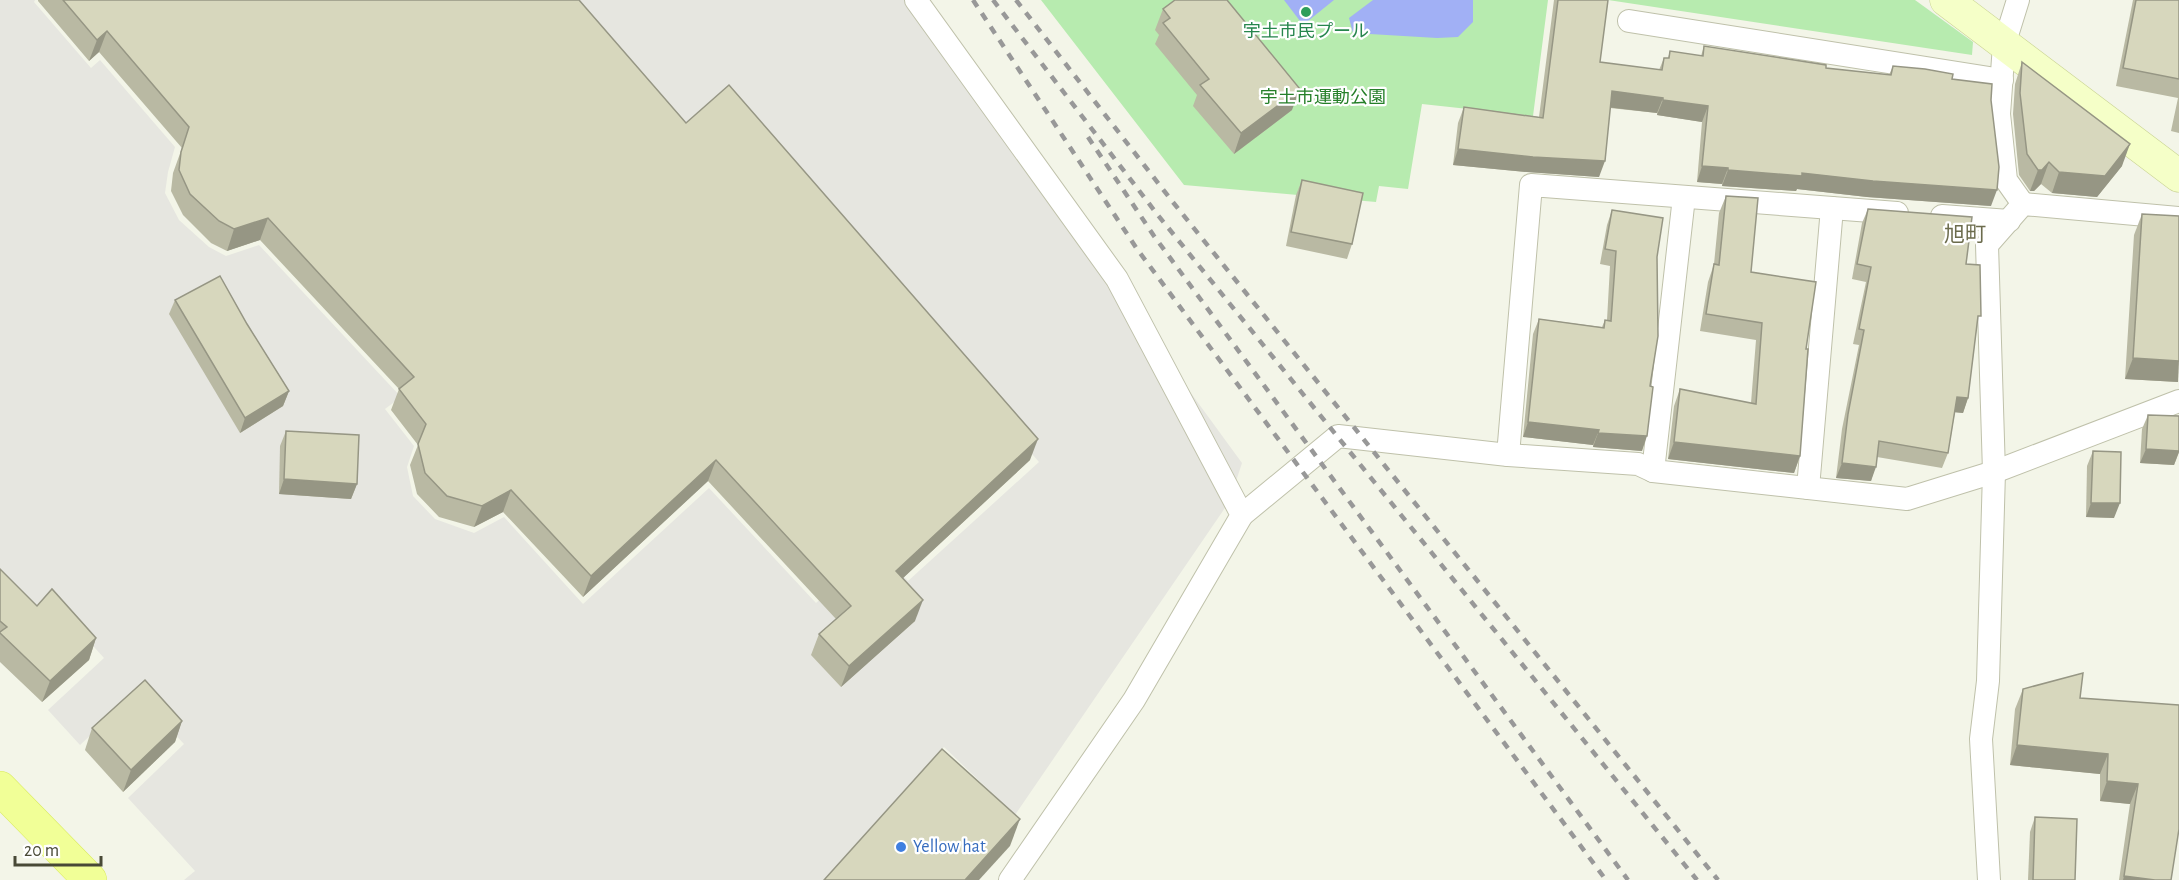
<svg xmlns="http://www.w3.org/2000/svg" width="2179" height="880" viewBox="0 0 2179 880" font-family="'Alegreya Sans','Noto Sans JP',sans-serif">
<style>
.green{fill:#b7ebaf}
.parking{fill:#e6e6e0}
.water{fill:#a1b0f5}
.lines{fill:none;stroke-linecap:round;stroke-linejoin:round}
.street-casing{stroke:#bfc1aa;stroke-width:24}
.secondary-casing{stroke:#cad494;stroke-width:33}
.primary-casing{stroke:#daeb60;stroke-width:34}
.street{stroke:#fff;stroke-width:22}
.secondary{stroke:#f5ffc8;stroke-width:32}
.primary{stroke:#f1ff97;stroke-width:33}
.rail{stroke:#989898;stroke-width:4.5;stroke-dasharray:8 8;stroke-linecap:butt}
.wall{fill:#b9b9a3}
.shaded-wall{fill:#969684}
.building{fill:#d7d7bd;stroke:#969684;stroke-width:1.5}
.leisure-dot{fill:#2e9e5b;stroke:#fff;stroke-width:2}
.shop-dot{fill:#3f7fe0;stroke:#fff;stroke-width:2}
.labels{text-anchor:middle;dominant-baseline:central;stroke-width:4.5;stroke-linejoin:round;paint-order:stroke}
.leisure-label{font-size:18px;fill:#27864d;stroke:#fff}
.park-label{font-size:18px;fill:#257f29;stroke:#fff}
.shop-label{font-size:18px;fill:#366cbe;stroke:#fff;text-anchor:start}
.quarter-label{font-size:21px;fill:#6c6c4d;stroke:#fff}
</style>
<rect width="100%" height="100%" fill="#f3f5e8"/>
<!-- green -->
<g class="green">
<path d="M1041 0H1548L1533 116 1422 104 1408 189 1379 186 1376 202 1184 185Z"/>
<path d="M1608 0H1915L1973 42 1972 55Z"/>
</g>
<!-- parking -->
<path class="parking" d="M0 0H35L34 2 91 68 100 60 175 147 168 172 165 193 179 220 209 247 226 256 259 245 401 397 385 409 414 446 407 467 413 496 435 519 474 533 504 517 583 604 709 488 816 603 876 547 908 581 1039 462 722 98 679 135 560 0H904L1242 463 1229 502 1015 815 944 747 825 880H184L195 871 128 798 184 744 136 693 80 745 48 710 104 658 50 598 30 617 0 587Z"/>
<!-- water -->
<g class="water">
<path d="M1284 0H1334L1303 25Z"/>
<path d="M1373 0H1473V22L1458 37 1437 38 1353 33 1349 18Z"/>
</g>
<g class="lines">
<!-- street casing -->
<g class="street-casing">
<g id="street">
<path d="M916 0 1117 279 1242 515 1134 700 1010 880"/>
<path d="M2018 0 2004 45 1999 114 2006 180 2023 204"/>
<path d="M1629 21 2002 80"/>
<path d="M1942 216 2009 221"/>
<path d="M1508 455 1531 185 1897 213"/>
<path d="M1653 471 1684 197"/>
<path d="M1808 488 1832 208"/>
<path d="M1242 515 1338 436 1508 455 1638 464 1653 471 1907 499 1994 472 2179 401"/>
<path d="M1989 880 1981 739 1988 681 1994 472 1987 245 2023 204 2179 218"/>
</g>
</g>
<!-- secondary casing -->
<g class="secondary-casing">
<path id="secondary" d="M1946 0 2179 176"/>
</g>
<!-- primary casing -->
<g class="primary-casing">
<path id="primary" d="M0 788 90 880"/>
</g>
<!-- street -->
<use href="#street" class="street"/>
<!-- secondary -->
<use href="#secondary" class="secondary"/>
<!-- primary -->
<use href="#primary" class="primary"/>
<!-- rail -->
<g class="rail">
<path d="M973 0 1137 249 1606 880"/>
<path d="M993 0 1157 214 1697 880"/>
<path d="M1016 0 1172 201 1718 880"/>
<path d="M1088 137 1154 236 1628 880"/>
</g>
</g>
<!-- wall -->
<g class="wall">
<path d="M38 0H579L686 123 1030 460 903 578 915 621 841 687 811 655 819 634 836 619 708 481 583 597 503 512 474 527 439 517 417 494 410 465 418 445 391 410 399 389 260 240 227 251 211 243 183 215 171 191 173 173 182 148 99 52 89 61 38 1Z"/>
<path d="M1554 0H1608L1600 62 1659 70 1664 58H1668L1670 51 1701 56 1704 46 1826 68 1889 75 1893 66 1952 79 1991 100V206L1867 197 1797 189 1796 191 1722 186V184L1697 182 1702 122 1657 115V113L1610 108 1599 177 1527 172 1453 165 1458 123 1464 107 1539 117Z"/>
<path d="M2133 0H2179V133L2171 131 2178 98 2116 86Z"/>
<path d="M1163 9 1292 110 1234 154 1193 106 1197 95 1155 44 1159 35 1155 30Z"/>
<path d="M2022 62 2122 166 2097 197 2052 193 2041 184 2034 191H2030L2019 175 2013 114 2015 84Z"/>
<path d="M1302 180 1352 244 1347 259 1286 246 1296 195Z"/>
<path d="M1726 196 1751 272 1806 349 1800 456 1794 473 1668 459 1674 406 1680 389 1751 403 1756 340 1700 331 1708 282 1714 264 1719 213Z"/>
<path d="M1868 209 1966 264 1977 326 1968 398 1963 413 1955 412 1948 453 1942 468 1877 457 1871 481 1836 478 1842 429 1859 345 1853 344 1866 282 1852 279 1862 223Z"/>
<path d="M1612 210 1657 257 1650 386 1642 451 1593 447V445L1523 437 1533 334 1539 319 1602 327 1605 320H1607L1610 266 1600 264 1607 225Z"/>
<path d="M2142 214 2179 216 2178 382 2125 379 2134 235Z"/>
<path d="M175 300 247 324 289 391 283 406 240 433 169 314Z"/>
<path d="M2148 415 2179 416V452L2174 465 2140 463 2142 429Z"/>
<path d="M286 431 357 484 351 499 279 494 280 446Z"/>
<path d="M2093 451 2114 518 2086 517 2087 466Z"/>
<path d="M0 569 37 606 96 638 89 660 42 702 0 662Z"/>
<path d="M2023 689 2080 698 2179 705 2171 880H2119L2130 804 2100 801V774L2010 765 2015 709Z"/>
<path d="M182 721 175 742 123 792 85 750 92 728Z"/>
<path d="M2035 817 2075 880H2028L2030 832Z"/>
</g>
<!-- shaded-wall -->
<g class="shaded-wall">
<path d="M107 31 99 52 89 61 97 40Z"/>
<path d="M1300 89 1292 110 1234 154 1241 133Z"/>
<path d="M1612 91 1663 98 1657 113 1606 107Z"/>
<path d="M1663 100 1708 106 1702 122 1657 115Z"/>
<path d="M2130 144 2122 166 2097 197 2052 193 2059 172Z"/>
<path d="M1458 149 1605 161 1599 177 1527 172 1453 165Z"/>
<path d="M2049 162 2041 184 2034 191H2030L2038 170Z"/>
<path d="M1702 166 1728 168 1722 184 1697 182Z"/>
<path d="M1728 170 1802 173 1997 190 1991 206 1867 197 1797 189 1796 191 1722 186Z"/>
<path d="M268 218 260 240 227 251 234 229Z"/>
<path d="M2133 358 2179 361 2178 382 2125 379Z"/>
<path d="M289 391 283 406 240 433 245 418Z"/>
<path d="M1957 397 1968 398 1963 413 1952 412Z"/>
<path d="M1528 422 1599 430 1593 445 1523 437Z"/>
<path d="M1598 433 1647 436 1642 451 1593 447Z"/>
<path d="M1038 439 1030 460 888 592 896 571Z"/>
<path d="M1674 442 1800 456 1794 473 1668 459Z"/>
<path d="M2146 449 2179 451V452L2174 465 2140 463Z"/>
<path d="M716 460 708 481 583 597 591 576Z"/>
<path d="M1842 463 1876 467 1871 481 1836 478Z"/>
<path d="M284 479 357 484 351 499 279 494Z"/>
<path d="M511 490 503 512 474 527 482 506Z"/>
<path d="M2091 503H2120L2114 518 2086 517Z"/>
<path d="M923 600 915 621 841 687 849 666Z"/>
<path d="M96 638 89 660 42 702 50 681Z"/>
<path d="M182 721 175 742 123 792 131 770Z"/>
<path d="M2017 745 2108 754 2100 774 2010 765Z"/>
<path d="M2107 781 2138 784 2130 804 2100 801Z"/>
<path d="M1020 819 1010 846 979 880H965Z"/>
<path d="M2124 876 2155 880H2123Z"/>
</g>
<!-- building -->
<g class="building">
<path d="M63 0H579L686 123 729 85 1038 439 896 571 923 600 849 666 819 634 851 606 716 460 591 576 511 490 482 506 447 496 425 473 418 444 426 424 399 389 414 377 268 218 234 229 219 221 190 194 179 170 181 152 189 127 107 31 97 40Z"/>
<path d="M1175 0H1227L1300 89 1241 133 1200 85 1209 79 1163 23 1170 18 1163 9Z"/>
<path d="M1558 0H1608L1600 62 1662 70 1664 58H1669L1670 51 1703 56 1704 46 1826 65V68L1891 75 1893 66 1925 69 1953 74 1952 79 1992 84 1991 100 1999 167 1997 190 1873 181 1802 173V176L1728 170V168L1702 166 1708 106 1663 100V98L1612 91 1605 161 1533 157 1458 149 1464 107 1543 118Z"/>
<path d="M2136 0H2179V79L2123 68Z"/>
<path d="M2022 62 2130 144 2105 176 2059 172 2049 162 2042 170H2038L2027 154 2020 93Z"/>
<path d="M1302 180 1363 193 1352 244 1291 232Z"/>
<path d="M1726 196 1758 198 1751 272 1816 282 1806 349H1808L1800 456 1674 442 1680 389 1756 404 1762 323 1706 314 1714 264 1719 265Z"/>
<path d="M1868 209 1972 217 1966 264 1980 265 1981 316H1978L1968 398 1957 397 1948 453 1879 441 1876 467 1842 463 1848 414 1864 330 1859 329 1871 267 1857 264Z"/>
<path d="M1612 210 1663 218 1657 257 1658 336 1650 386 1653 387 1647 436 1598 433 1599 430 1528 422 1539 319 1604 328 1605 320 1611 321 1616 251 1605 249Z"/>
<path d="M2142 214 2179 216V361L2133 358Z"/>
<path d="M220 276 247 324 289 391 245 418 175 300Z"/>
<path d="M2148 415 2179 416V451L2146 449Z"/>
<path d="M286 431 359 435 357 484 284 479Z"/>
<path d="M2093 451 2121 452 2120 503H2091Z"/>
<path d="M0 569 37 606 52 589 96 638 50 681 0 633V632L7 627 0 621Z"/>
<path d="M2083 673 2080 698 2179 705V829L2171 880H2155L2124 876 2138 784 2107 781 2108 754 2017 745 2023 689Z"/>
<path d="M145 680 182 721 131 770 92 728Z"/>
<path d="M942 749 1020 819 965 880H824Z"/>
<path d="M2035 817 2077 819 2075 880H2033Z"/>
</g>
<!-- markers -->
<circle class="leisure-dot" cx="1306" cy="12" r="6"/>
<circle class="shop-dot" cx="901" cy="847" r="6"/>
<g class="labels">
<!-- leisure labels -->
<g class="leisure-label">
<text x="1306" y="32">宇土市民プール</text>
</g>
<!-- park labels -->
<g class="park-label">
<text x="1323" y="98">宇土市運動公園</text>
</g>
<!-- shop labels -->
<g class="shop-label">
<text x="913" y="847">Yellow hat</text>
</g>
<!-- quarter labels -->
<g class="quarter-label">
<text x="1965" y="234">旭町</text>
</g>
</g>
<!-- scale -->
<path d="M15 856v9h86v-9" fill="none" stroke="#484936" stroke-width="3"/>
<text x="24" y="856" font-size="18" fill="#484936" stroke="#ffffff" stroke-width="4.5" paint-order="stroke">20 m</text>
</svg>
